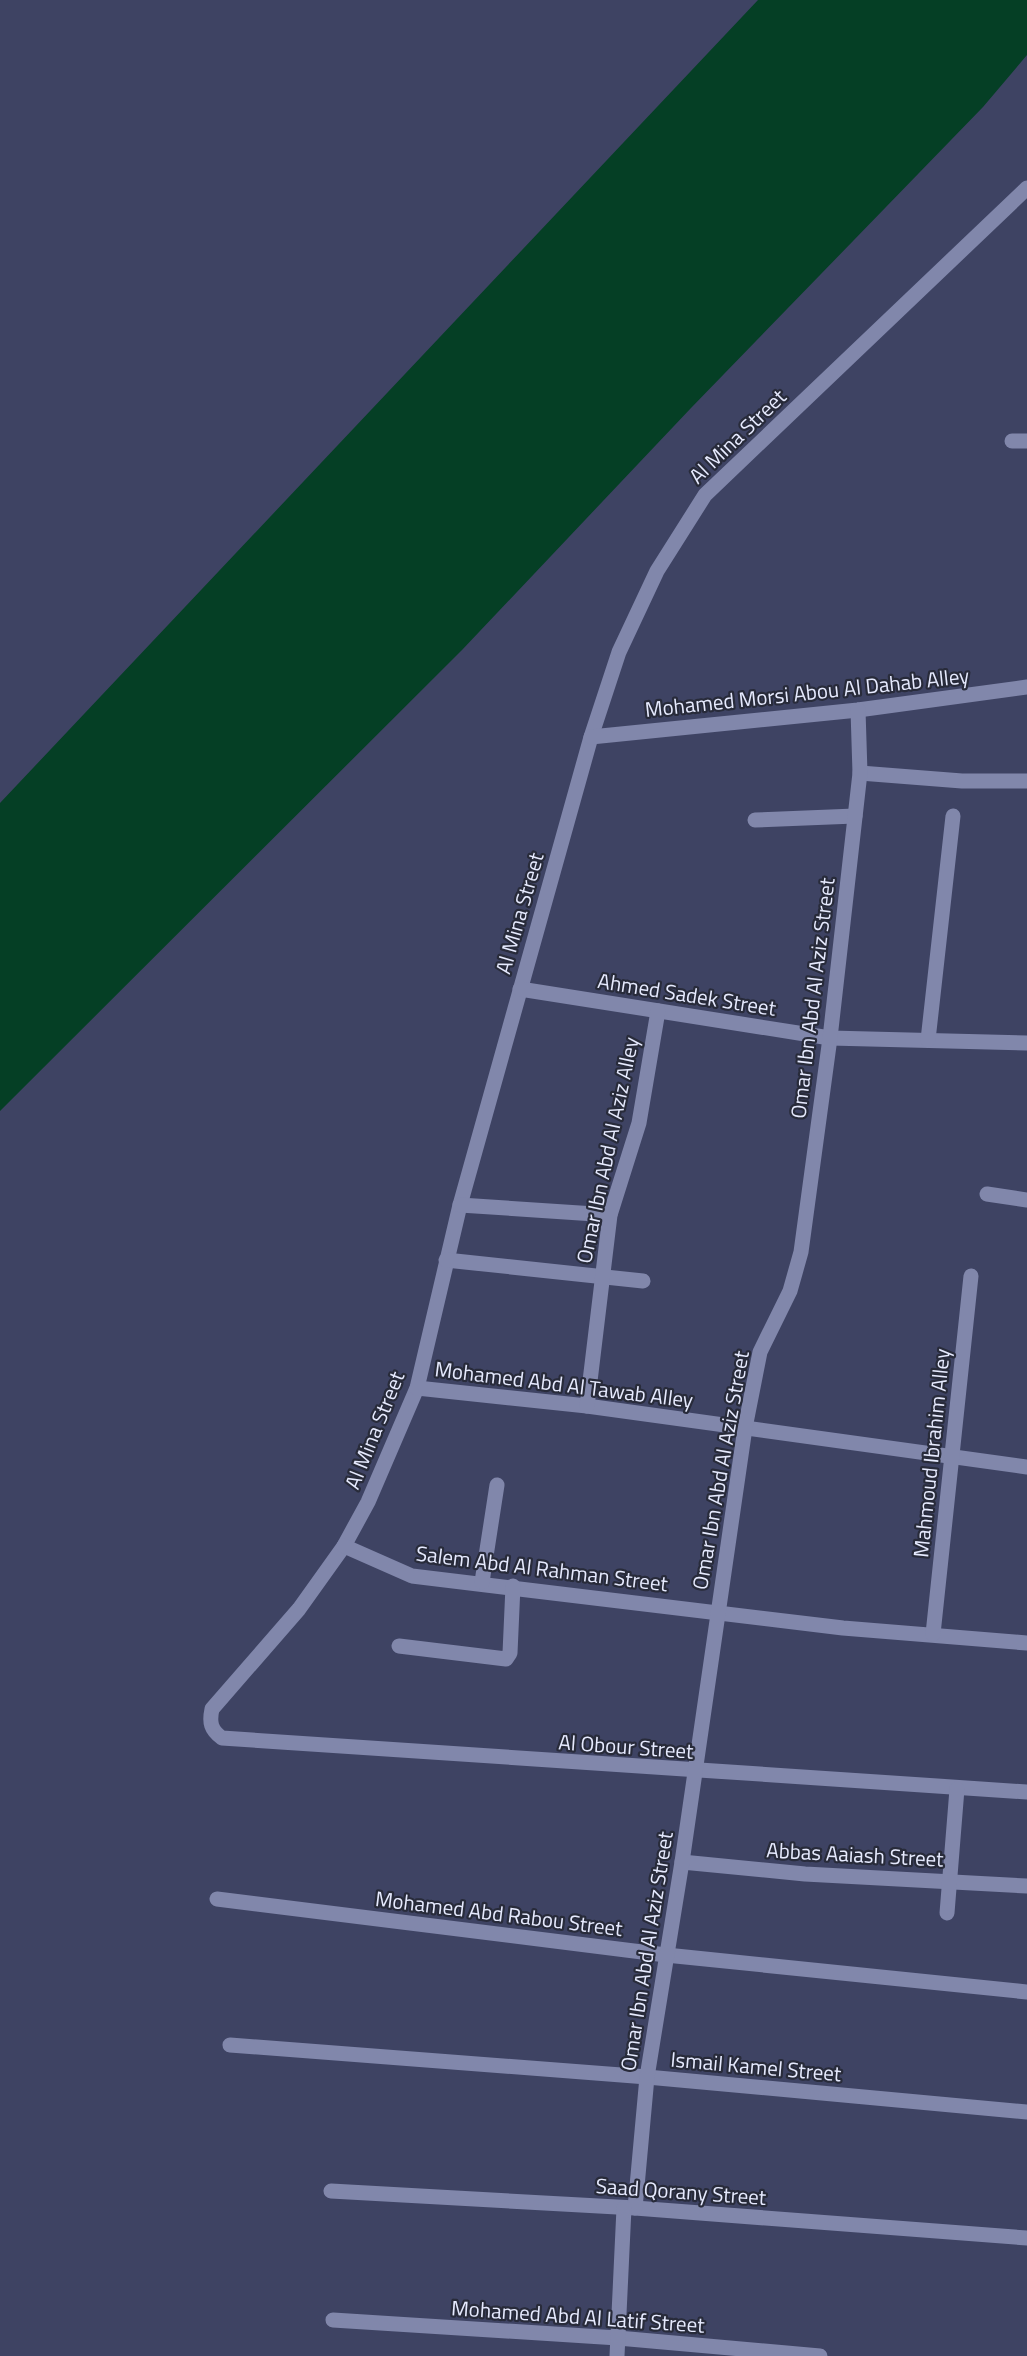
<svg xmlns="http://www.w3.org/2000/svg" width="1027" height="2356" viewBox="0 0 1027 2356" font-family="'Titillium Web',sans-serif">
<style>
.water{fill:#053f25}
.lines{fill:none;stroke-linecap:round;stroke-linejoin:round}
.minor{stroke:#8187ab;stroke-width:15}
.labels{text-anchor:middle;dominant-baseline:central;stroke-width:4.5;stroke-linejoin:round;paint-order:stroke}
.street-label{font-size:21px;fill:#e6eafe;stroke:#282b3a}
</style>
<rect width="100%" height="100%" fill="#3e4363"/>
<!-- water -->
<path class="water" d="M758 0H1027V55L983 107 691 408 462 650 0 1111V803Z"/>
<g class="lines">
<!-- minor -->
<g class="minor">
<path d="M1027 188 705 495 657 571 619 652 591 737 460 1205 417 1388 368 1502 344 1546 299 1609 212 1709C209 1723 211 1730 222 1738L1027 1792"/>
<path d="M1012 441H1027"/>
<path d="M591 737 858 710 1027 687"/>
<path d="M860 773 962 781H1027"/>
<path d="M755 820 855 816"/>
<path d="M520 989 830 1038 1027 1043"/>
<path d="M928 1040 953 816"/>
<path d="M987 1194 1027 1200"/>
<path d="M460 1205 610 1215"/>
<path d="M446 1260 643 1281"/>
<path d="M417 1388 587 1406 1027 1467"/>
<path d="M587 1406 610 1215 639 1123 658 1011"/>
<path d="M344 1546 412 1576 843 1628 1027 1643"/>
<path d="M482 1582 497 1485"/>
<path d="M933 1634 971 1276"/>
<path d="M399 1646 506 1659 510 1653 513 1586"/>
<path d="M682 1862 805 1874 1027 1886"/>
<path d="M217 1899 666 1955 1027 1992"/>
<path d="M947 1913 957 1789"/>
<path d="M230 2045 647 2077 1027 2112"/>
<path d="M331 2191 635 2208 1027 2238"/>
<path d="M635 2208 647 2077 682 1862 745 1428 760 1352 790 1291 801 1252 830 1038 860 773 858 710"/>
<path d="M333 2320 618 2338 820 2356"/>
<path d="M617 2356 624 2208"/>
</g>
</g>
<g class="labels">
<!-- street labels -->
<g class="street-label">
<text transform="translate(737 436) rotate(-44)">Al Mina Street</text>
<text transform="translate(807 692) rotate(-6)">Mohamed Morsi Abou Al Dahab Alley</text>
<text transform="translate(519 913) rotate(-74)">Al Mina Street</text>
<text transform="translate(687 994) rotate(9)">Ahmed Sadek Street</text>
<text transform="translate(812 998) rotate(-83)">Omar Ibn Abd Al Aziz Street</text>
<text transform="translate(607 1150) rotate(-78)">Omar Ibn Abd Al Aziz Alley</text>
<text transform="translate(564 1384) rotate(7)">Mohamed Abd Al Tawab Alley</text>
<text transform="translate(374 1430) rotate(-68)">Al Mina Street</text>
<text transform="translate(931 1453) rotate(-84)">Mahmoud Ibrahim Alley</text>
<text transform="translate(720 1470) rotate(-80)">Omar Ibn Abd Al Aziz Street</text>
<text transform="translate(542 1568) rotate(7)">Salem Abd Al Rahman Street</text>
<text transform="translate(626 1746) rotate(4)">Al Obour Street</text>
<text transform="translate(855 1854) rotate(3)">Abbas Aaiash Street</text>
<text transform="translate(499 1913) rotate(7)">Mohamed Abd Rabou Street</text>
<text transform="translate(646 1951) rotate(-81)">Omar Ibn Abd Al Aziz Street</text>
<text transform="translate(756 2066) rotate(5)">Ismail Kamel Street</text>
<text transform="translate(681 2191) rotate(4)">Saad Qorany Street</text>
<text transform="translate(578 2316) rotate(4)">Mohamed Abd Al Latif Street</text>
</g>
</g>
</svg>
